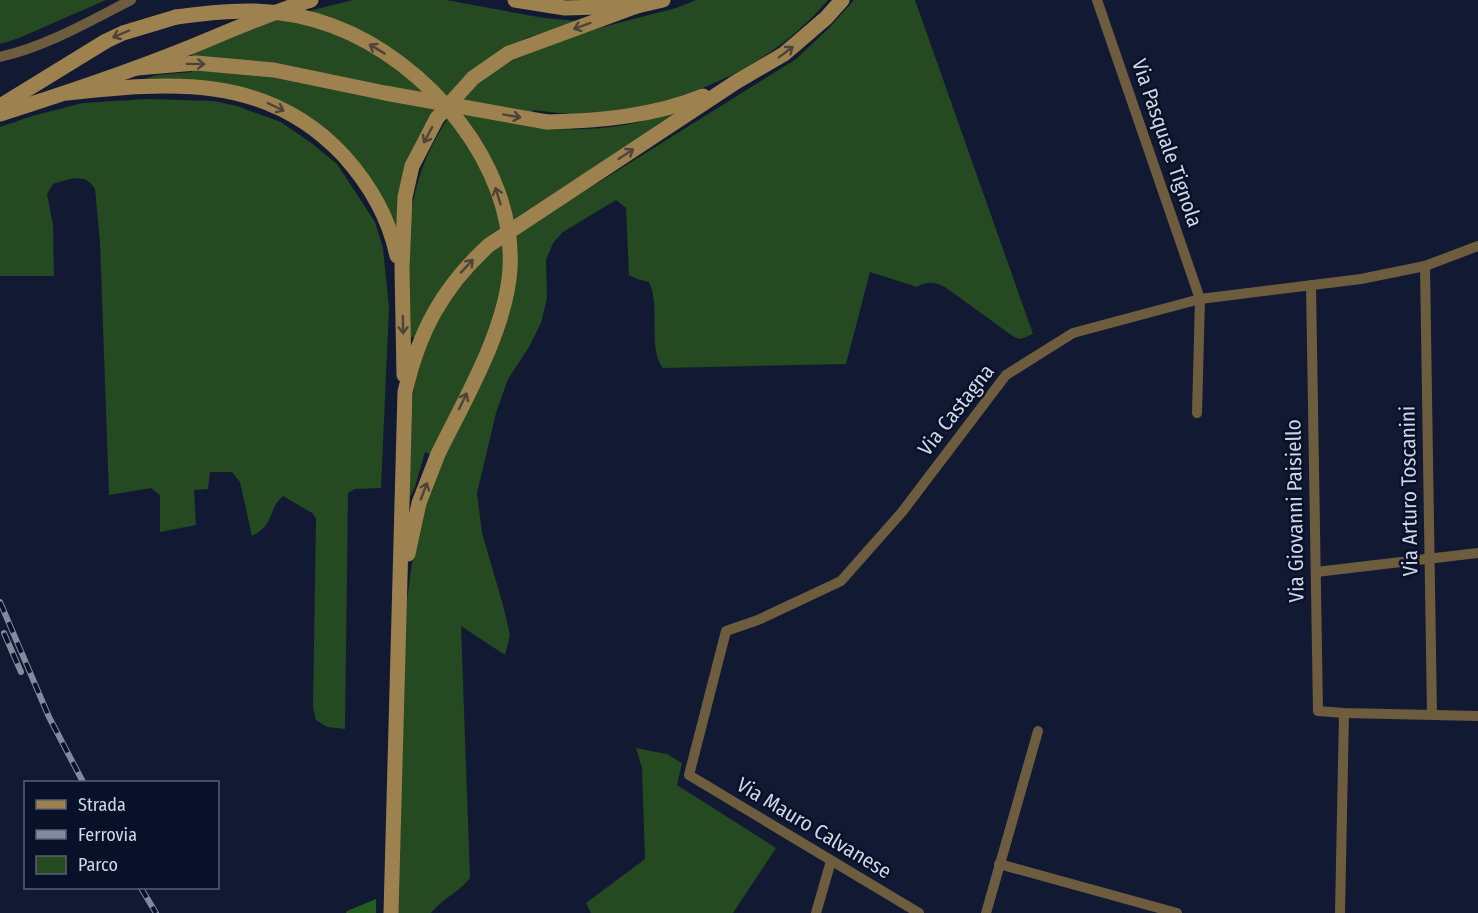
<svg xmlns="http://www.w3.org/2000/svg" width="1478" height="913" viewBox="0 0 1478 913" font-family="'Fira Sans Condensed',sans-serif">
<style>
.green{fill:#254921}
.forest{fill:#245e1f}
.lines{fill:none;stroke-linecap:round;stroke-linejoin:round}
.street{stroke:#6d5d3e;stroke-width:10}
.secondary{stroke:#9d824f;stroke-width:15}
.rail-casing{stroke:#828a9e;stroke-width:6}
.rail{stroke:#091128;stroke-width:4;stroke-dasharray:11;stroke-linecap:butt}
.secondary-bridge{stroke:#9d824f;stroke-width:15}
.oneway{stroke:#4c443a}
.labels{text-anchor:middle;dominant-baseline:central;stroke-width:5;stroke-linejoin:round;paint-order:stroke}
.street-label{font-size:21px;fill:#d0d7e8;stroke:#091128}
</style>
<rect width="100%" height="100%" fill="#111a32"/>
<!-- green -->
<g class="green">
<path d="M0 0H106L19 38 0 44Z"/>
<path d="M353 0H446L544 18 578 21 577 22 526 38 493 56 473 72 402 179 395 235 378 195 274 103 124 85 157 75 192 72V54L272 20Z"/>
<path d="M696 0H828C772 66 691 101 607 113 582 116 557 113 533 110L532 127C582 133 632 128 680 110L683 113 513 221 416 337 408 338C409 295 405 234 415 193 427 141 463 85 511 60 561 36 622 22 676 8Z"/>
<path d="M854 0H915L1033 334 1021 339 1014 337 945 287C935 282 927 281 917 287L870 272 846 364 663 368C647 348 661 306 649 282L637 279 629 275 626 208 616 200 563 232 553 243 546 260 547 298 541 323 529 347 508 379 496 413 477 493 482 533 503 605 510 635 505 655 461 626 470 878C457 894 444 897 431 913H397L404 621 414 549 421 515 441 460 425 452 415 487 409 499 412 408 414 382 421 356 445 306 482 260 516 234 796 59 829 28Z"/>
<path d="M147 99 214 101 237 106 281 122 310 142 337 164 375 222 383 248 389 308 381 488 355 489 348 493 345 729 327 727 316 720 313 707 316 518 312 513 283 496C267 510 276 524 252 536L240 482 232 472H210L208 489 194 490 196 525 160 532V495L151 488 109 495 100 242 95 189C85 172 69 179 53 184L47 194 53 225 54 276H0V127L32 116 83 103Z"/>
<path d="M636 748 667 754 682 763 677 785 776 848 733 913H591L586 903 645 859 642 768Z"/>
</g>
<!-- forest -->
<path class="forest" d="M376 899V913H346L347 911Z"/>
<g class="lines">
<!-- street -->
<g class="street">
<path d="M1097 0 1200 299 1197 413"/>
<path d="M0 57C47 46 88 22 131 0"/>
<path d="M1425 266 1432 715"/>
<path d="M1311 285 1318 711 1344 713 1478 716"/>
<path d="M1316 572 1478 553"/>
<path d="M999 864 1177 913"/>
<path d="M816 913 831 861"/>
<path d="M919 913 689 775 726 631 758 620 841 581 902 512 1006 375 1073 333 1200 299 1361 279 1425 266 1478 246"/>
<path d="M986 913 1038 731"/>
<path d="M1340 913 1344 713"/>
</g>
<!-- secondary -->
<g class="secondary">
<path d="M515 0 565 8 637 6 663 0"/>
<path d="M67 93C170 82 267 73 344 156 370 185 389 218 397 256"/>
<path d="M0 106 106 41 123 33 176 17"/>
<path d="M0 114C60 95 120 75 178 52 223 34 266 14 311 0"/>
<path d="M547 122C600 121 654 116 703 96"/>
<path d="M404 375 402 268 405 197 412 166 437 118 473 78 509 53 637 6"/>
<path d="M408 554 419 503 438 454"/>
<path d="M391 913 405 392C419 331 443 287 489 245L736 82 784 54 826 18 842 0"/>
</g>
<!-- rail casing -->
<g class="rail-casing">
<g id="rail">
<path d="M0 602 49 717 83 782"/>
<path d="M4 633 21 672"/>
<path d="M141 888 156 913"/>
</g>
</g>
<!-- rail -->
<use href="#rail" class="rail"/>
<!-- secondary-bridge -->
<g class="secondary-bridge">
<path d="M176 17C231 9 280 6 333 26 427 61 516 165 510 269 506 330 465 399 438 454"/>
<path d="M137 68 196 63 274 70 385 93 547 122"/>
</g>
</g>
<!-- one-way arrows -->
<defs><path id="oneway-shaft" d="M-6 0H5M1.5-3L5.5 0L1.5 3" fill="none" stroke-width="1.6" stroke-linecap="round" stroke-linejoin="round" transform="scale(1.5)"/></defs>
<g class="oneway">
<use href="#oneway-shaft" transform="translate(582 26) rotate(160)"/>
<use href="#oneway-shaft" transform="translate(121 34) rotate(157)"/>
<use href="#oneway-shaft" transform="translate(377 49) rotate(-149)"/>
<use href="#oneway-shaft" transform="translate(786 52) rotate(-37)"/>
<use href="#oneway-shaft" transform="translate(196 64) rotate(1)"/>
<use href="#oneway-shaft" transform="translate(276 107) rotate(26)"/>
<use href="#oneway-shaft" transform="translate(512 116) rotate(10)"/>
<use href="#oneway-shaft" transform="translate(428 135) rotate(118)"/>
<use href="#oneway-shaft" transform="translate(626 154) rotate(-33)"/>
<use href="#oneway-shaft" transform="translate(498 196) rotate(-107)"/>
<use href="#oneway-shaft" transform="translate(467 266) rotate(-47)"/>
<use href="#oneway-shaft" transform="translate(403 325) rotate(89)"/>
<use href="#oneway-shaft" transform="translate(463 401) rotate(-64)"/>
<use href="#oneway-shaft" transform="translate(424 491) rotate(-69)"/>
</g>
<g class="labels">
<!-- street labels -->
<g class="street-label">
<text transform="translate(1167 143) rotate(71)">Via Pasquale Tignola</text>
<text transform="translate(956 410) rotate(-52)">Via Castagna</text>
<text transform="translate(1409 491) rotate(-91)">Via Arturo Toscanini</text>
<text transform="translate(1295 511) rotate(-91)">Via Giovanni Paisiello</text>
<text transform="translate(814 828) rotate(31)">Via Mauro Calvanese</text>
</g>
</g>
<!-- legend -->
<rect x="24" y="781" width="195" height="108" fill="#091128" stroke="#596075" stroke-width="1.5"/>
<rect x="36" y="800" width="30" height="9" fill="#9d824f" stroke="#596075" stroke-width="1.5"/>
<text x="78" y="811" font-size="18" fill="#d0d7e8">Strada</text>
<rect x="36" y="830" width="30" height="9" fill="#828a9e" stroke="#596075" stroke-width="1.5"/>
<text x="78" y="841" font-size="18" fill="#d0d7e8">Ferrovia</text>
<rect x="36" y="856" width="30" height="18" fill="#254921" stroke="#596075" stroke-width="1.5"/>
<text x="78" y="871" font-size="18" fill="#d0d7e8">Parco</text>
</svg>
